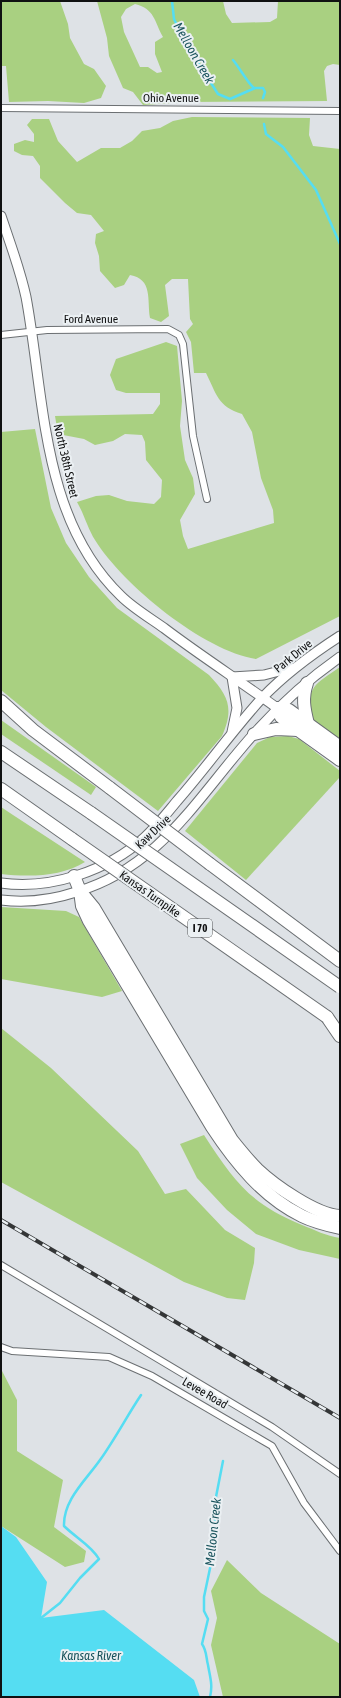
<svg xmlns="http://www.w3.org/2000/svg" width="341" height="1698" viewBox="0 0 341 1698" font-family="'Asap Condensed',sans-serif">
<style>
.green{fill:#a9d081;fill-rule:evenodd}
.water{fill:#55ddf2}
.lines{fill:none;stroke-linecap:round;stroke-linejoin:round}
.stream{stroke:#55ddf2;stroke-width:2.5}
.minor-casing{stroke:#6b6f72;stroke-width:8}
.secondary-casing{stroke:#6b6f72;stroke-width:11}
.motorway-casing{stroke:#6b6f72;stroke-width:14}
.minor{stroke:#fff;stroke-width:6}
.secondary{stroke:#fff;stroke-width:9}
.motorway{stroke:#fff;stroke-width:12}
.rail-casing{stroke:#343637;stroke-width:4}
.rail{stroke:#ebf0f3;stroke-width:2.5;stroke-dasharray:8;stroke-linecap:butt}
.motorway-bridge-casing{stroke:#6b6f72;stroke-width:14;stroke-linecap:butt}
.motorway-bridge{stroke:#fff;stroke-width:12}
.labels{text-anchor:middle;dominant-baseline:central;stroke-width:4;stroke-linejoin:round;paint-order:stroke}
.shield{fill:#ebf0f3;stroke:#525456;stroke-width:1}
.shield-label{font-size:11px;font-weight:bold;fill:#101112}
.street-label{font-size:12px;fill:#101112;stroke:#ebf0f3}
.water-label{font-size:13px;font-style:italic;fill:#19535c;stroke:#ebf0f3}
</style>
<rect width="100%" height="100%" fill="#dee2e6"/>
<!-- green -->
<g class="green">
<path d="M1 1H60L68 24 70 38 84 64 94 69 106 86 101 98 84 103 48 101 9 102 6 66H1Z"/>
<path d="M97 1H223L226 14 232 23 270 22 277 18 278 1H340V65L333 64 327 66 324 71 327 101 188 102 143 105 133 92 123 88 109 56 107 38ZM135 4C155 9 154 21 163 37L155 42V54L162 72 157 73 148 67H140L124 32 121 17 126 9Z"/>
<path d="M192 117 310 118 309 135 313 146 340 149V616L256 659C204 651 123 585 95 540 88 529 84 514 77 502L96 496 109 495 127 501 154 504 161 497 162 480 146 460 145 442 142 435 125 434 113 441 95 445 84 439 58 434 55 416 153 414 160 404V393H126L116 390 110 375 116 359 166 342 177 346 182 401 180 426 185 460 193 478 195 494 180 520 183 536 188 549 274 523 273 510 261 478 252 432 242 414C218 407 216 393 206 373H194L191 342 186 332 193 324 190 319 188 279H172L165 285 169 316 161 322 150 318C147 300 153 279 130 275L124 285 115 288 100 271 99 256 95 243 96 234 104 231 91 215 77 213 65 203 40 178V166L33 156 22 155 14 151V144L25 140 34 142V134L27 125 32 119H49L58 141 77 162 101 148H120L132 141 142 131 160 128 173 121Z"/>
<path d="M35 429 51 508 66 543 89 577 117 608 209 675C229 696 234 709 222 736L158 811 46 727 1 690V432Z"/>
<path d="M340 667V740L312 719C305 686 316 684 340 667Z"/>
<path d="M1 720 96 787 91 795 1 734Z"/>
<path d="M288 736 299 739 340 771V777L246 880 185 831 257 743 270 737Z"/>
<path d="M1 807 13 815 85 862C61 877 29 877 1 874Z"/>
<path d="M1 907 66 911 79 917 122 991 102 997 1 979Z"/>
<path d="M1 1028 51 1068 138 1151 165 1194 186 1189 225 1230 255 1248 254 1263 245 1300 227 1298 184 1282 1 1182Z"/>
<path d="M204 1135C234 1181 249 1203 302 1225 315 1230 326 1236 340 1238V1259L299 1250 256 1234 227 1210 197 1178 180 1144Z"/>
<path d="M1 1369 17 1400V1451L63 1480 54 1527 86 1551 84 1562 65 1567 1 1526Z"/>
<path d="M227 1560 261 1593 340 1644V1697H223L211 1645 217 1618 211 1591Z"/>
</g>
<!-- water -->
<path class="water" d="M1 1526 16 1537 47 1582 41 1618 104 1610 194 1680 200 1697H1Z"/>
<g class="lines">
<!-- stream -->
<g class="stream">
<path d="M172 1 174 19 186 44 218 94 230 99 255 88H263L265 92 263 98"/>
<path d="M233 60C239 67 249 85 254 88"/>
<path d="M264 124 266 134 283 147 316 190 340 244"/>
<path d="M42 1621 41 1618 60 1603 80 1578 99 1559C91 1545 76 1538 64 1526 63 1500 86 1480 100 1460 115 1439 127 1416 141 1395"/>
<path d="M210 1697C213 1685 210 1677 208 1665 206 1658 207 1651 202 1644L208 1619 204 1611V1597L213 1554 215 1534V1502L223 1461"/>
</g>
<!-- minor casing -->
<g class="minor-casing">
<g id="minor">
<path d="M1 108 340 111"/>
<path d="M1 335 47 330 168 329 179 335 183 344 193 436 207 499"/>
<path d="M1 1265 272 1427 340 1474"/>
<path d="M1 1347 12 1351 109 1357 152 1376 272 1446 304 1503 340 1551"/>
</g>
</g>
<!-- secondary casing -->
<g class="secondary-casing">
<g id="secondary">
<path d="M1 216C10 243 20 269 26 297 45 399 41 519 121 596 133 608 150 618 164 628 201 656 240 681 277 708"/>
<path d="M232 677 264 675 291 668"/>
<path d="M232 677 237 708 232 732"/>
<path d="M1 883C50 890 108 871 145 837 156 827 167 813 177 801 206 768 232 731 262 698 285 674 312 654 340 636"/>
<path d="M1 900C26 903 52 900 76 892 154 869 191 808 240 750 269 715 303 683 340 657"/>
</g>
</g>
<!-- motorway casing -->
<g class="motorway-casing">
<g id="motorway">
<path d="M307 683C302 698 304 708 308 724"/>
<path d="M1 701 33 730 110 788"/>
<path d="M277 708 281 717 287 722 340 760"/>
<path d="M277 708 289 710 340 747"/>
<path d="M254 734 276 729 298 730"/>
<path d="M1 752 91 813"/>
<path d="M1 789 72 839"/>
<path d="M210 864 340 961"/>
<path d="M74 876 80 891 94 908 232 1140C240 1150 248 1160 257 1169 274 1185 316 1215 340 1216"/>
<path d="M80 891 82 906 89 921 212 1127C235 1162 263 1197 302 1216 314 1222 327 1225 340 1228"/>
<path d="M327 1017 340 1036"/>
</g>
</g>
<!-- minor -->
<use href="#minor" class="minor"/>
<!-- secondary -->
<use href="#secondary" class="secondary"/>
<!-- motorway -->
<use href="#motorway" class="motorway"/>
<!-- rail casing -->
<g class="rail-casing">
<path id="rail" d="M1 1220 340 1418"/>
</g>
<!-- rail -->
<use href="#rail" class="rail"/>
<!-- motorway-bridge casing -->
<g class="motorway-bridge-casing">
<g id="motorway-bridge">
<path d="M110 788 210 864"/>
<path d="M91 813 340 987"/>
<path d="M72 839 327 1017"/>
</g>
</g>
<!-- motorway-bridge -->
<use href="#motorway-bridge" class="motorway-bridge"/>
</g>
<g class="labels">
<!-- shield labels -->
<rect class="shield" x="188" y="919" width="24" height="18" rx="3"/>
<g class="shield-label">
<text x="200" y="928">I 70</text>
</g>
<!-- street labels -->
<g class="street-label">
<text x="171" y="98">Ohio Avenue</text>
<text x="91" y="319">Ford Avenue</text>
<text transform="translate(66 461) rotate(77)">North 38th Street</text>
<text transform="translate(293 656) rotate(-39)">Park Drive</text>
<text transform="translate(153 832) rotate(-43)">Kaw Drive</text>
<text transform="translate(150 894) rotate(35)">Kansas Turnpike</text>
<text transform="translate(205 1393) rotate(30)">Levee Road</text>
</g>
<!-- water labels -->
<g class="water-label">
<text transform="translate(194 53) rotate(60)">Melloon Creek</text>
<text transform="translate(213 1532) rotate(-84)">Melloon Creek</text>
<text x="91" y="1655">Kansas River</text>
</g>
</g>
<!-- border -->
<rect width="341" height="1698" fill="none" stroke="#101112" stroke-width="4"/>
</svg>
